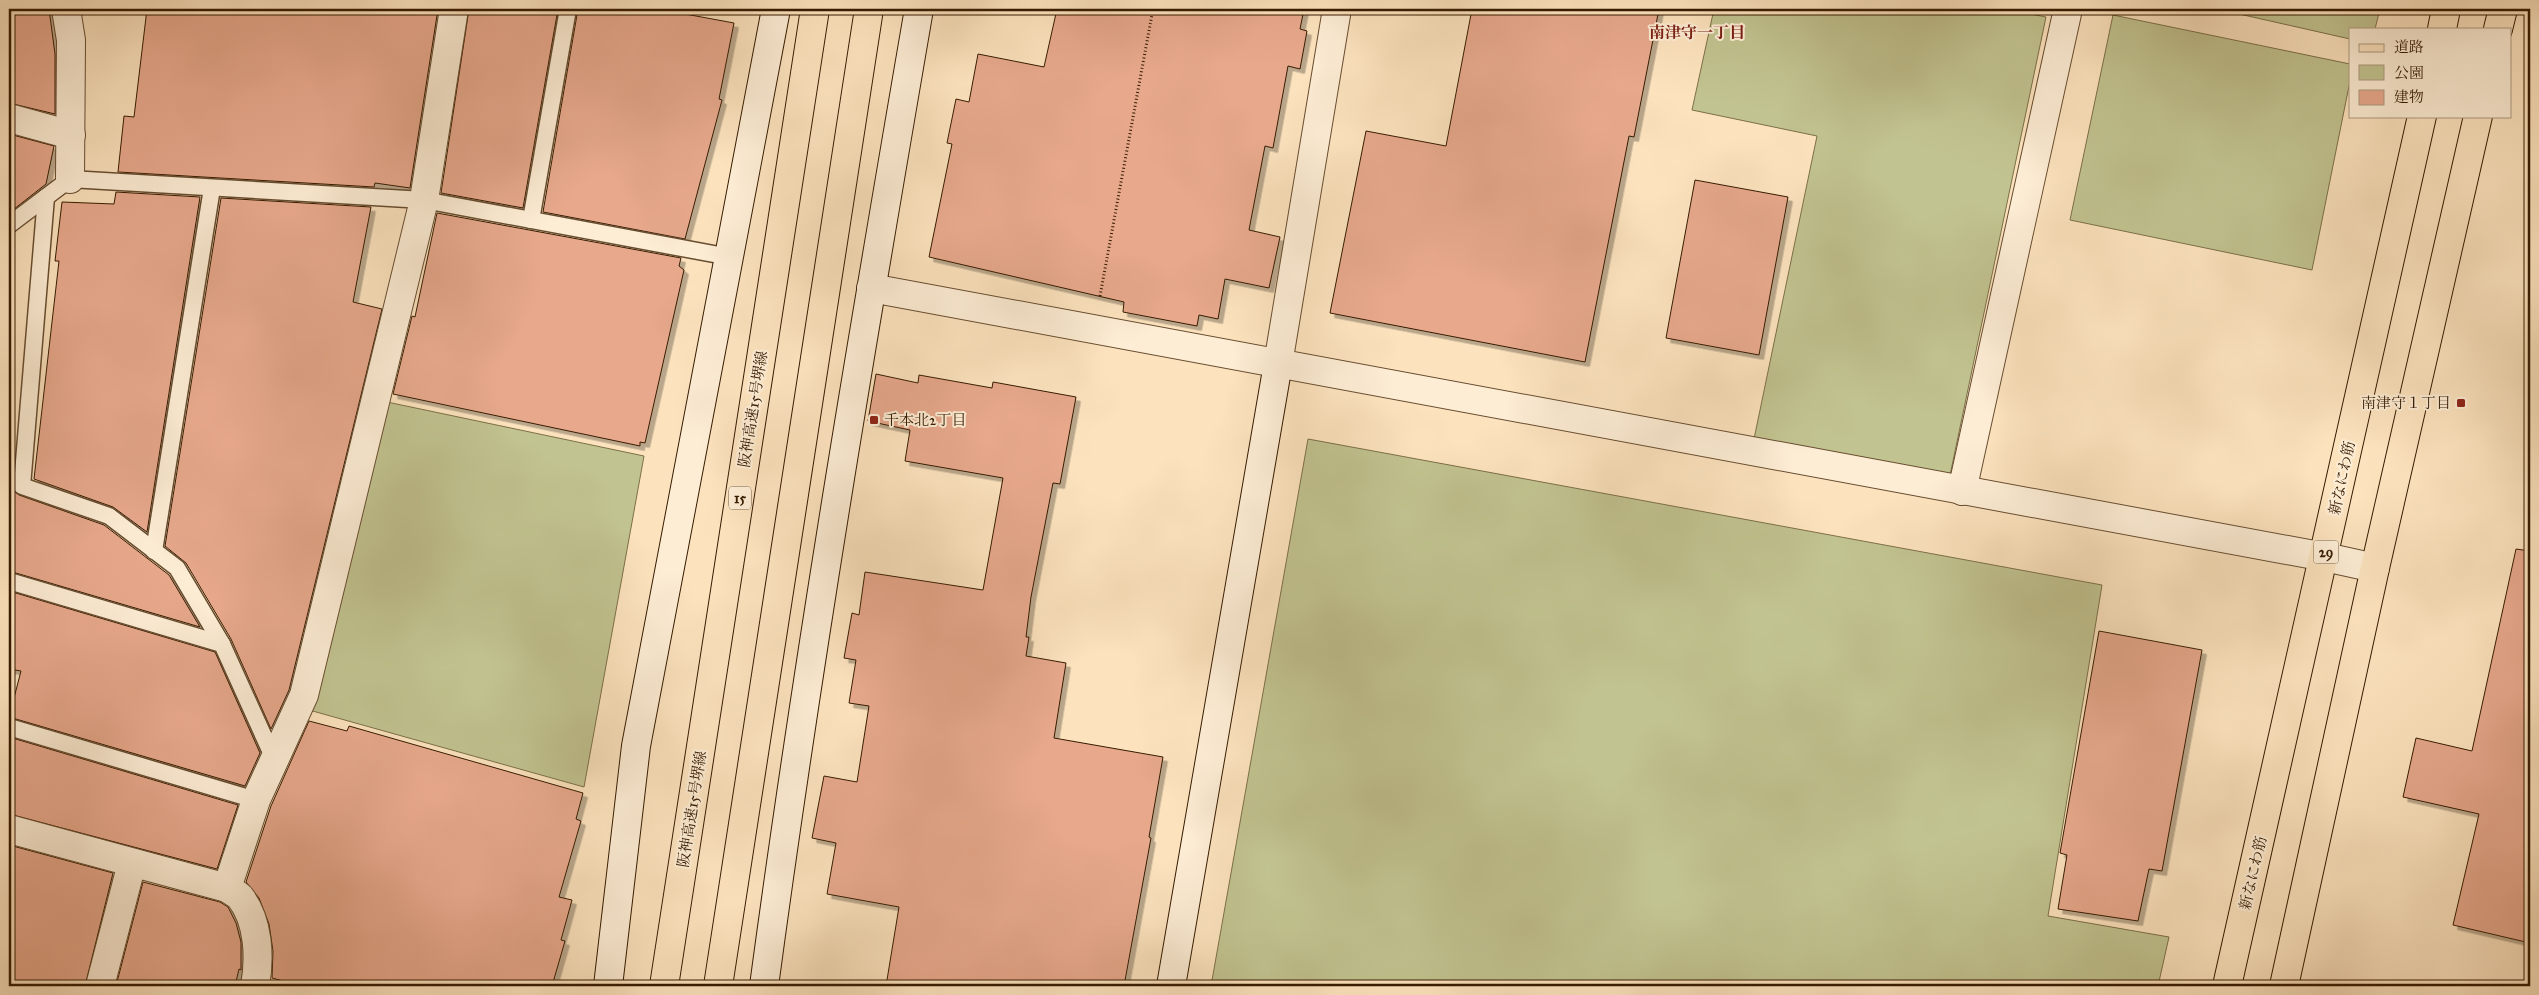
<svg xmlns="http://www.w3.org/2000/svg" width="2539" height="995" viewBox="0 0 2539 995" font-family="'IM FELL Great Primer','Noto Serif JP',serif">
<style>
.green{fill:#c1c390;stroke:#7c6f48}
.building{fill:#e7a88c;stroke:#361b01;filter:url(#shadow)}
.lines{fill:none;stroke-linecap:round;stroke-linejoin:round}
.lane-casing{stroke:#684d30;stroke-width:19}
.street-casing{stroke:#684d30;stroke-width:30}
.secondary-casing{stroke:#361b01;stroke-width:30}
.primary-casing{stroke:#361b01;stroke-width:30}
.highway-casing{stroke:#361b01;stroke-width:30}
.path{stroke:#361b01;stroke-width:3;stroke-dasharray:1 2.5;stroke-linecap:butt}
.lane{stroke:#fdedd5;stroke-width:16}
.street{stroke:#fdedd5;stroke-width:28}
.secondary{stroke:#fdedd5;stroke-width:28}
.primary{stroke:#fce3be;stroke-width:28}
.highway{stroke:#fce3be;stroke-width:28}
.poi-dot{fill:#8f2418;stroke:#fdedd5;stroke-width:2}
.labels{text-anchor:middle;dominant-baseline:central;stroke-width:4;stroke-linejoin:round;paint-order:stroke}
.shield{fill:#fdedd5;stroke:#725a41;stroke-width:1}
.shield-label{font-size:14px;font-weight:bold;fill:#361b01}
.poi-label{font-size:15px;fill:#361b01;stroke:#fdedd5;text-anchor:end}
.street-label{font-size:15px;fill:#361b01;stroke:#fdedd5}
.neighbourhood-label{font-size:16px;font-weight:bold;fill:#7a1f14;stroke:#fdedd5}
</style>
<defs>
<filter id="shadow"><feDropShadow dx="4.5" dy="4.5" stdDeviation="0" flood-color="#0004"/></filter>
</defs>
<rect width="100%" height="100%" fill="#fce3be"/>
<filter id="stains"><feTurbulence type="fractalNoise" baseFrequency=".004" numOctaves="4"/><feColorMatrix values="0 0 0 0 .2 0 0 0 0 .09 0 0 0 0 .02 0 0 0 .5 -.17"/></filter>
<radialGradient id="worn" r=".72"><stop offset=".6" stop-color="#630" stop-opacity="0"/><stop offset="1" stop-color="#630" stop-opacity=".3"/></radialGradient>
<!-- green -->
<g class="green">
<path d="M1714 9H2005L2046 17 1949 480 1754 439 1817 136 1692 110Z"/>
<path d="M2217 9H2380L2375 29H2350V39Z"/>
<path d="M2113 15 2350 64V81L2312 270 2070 220Z"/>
<path d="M387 402 644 456 584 787 309 710Z"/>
<path d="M1308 439 2102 585 2048 916 2169 937 2158 986H1211Z"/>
</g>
<!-- building -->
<g class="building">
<path d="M9 9H49L55 54V114L9 103Z"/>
<path d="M147 9H438L410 188 375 183 374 187 118 172 124 116 134 117Z"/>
<path d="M469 9H558L523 208 441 193Z"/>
<path d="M578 9H658L734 23 719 99 722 100 685 239 543 212Z"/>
<path d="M1057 9H1304L1300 29 1307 31 1300 69 1288 66 1273 148 1265 146 1249 230 1280 237 1269 288 1225 279 1218 319 1199 315 1197 326 1123 312 1124 302 929 257 952 144 947 143 956 99 969 102 978 54 1044 67Z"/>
<path d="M1472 9H1659L1634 137 1629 136 1585 362 1330 313 1366 131 1446 146Z"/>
<path d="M9 134 54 146 46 184 9 213Z"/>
<path d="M1695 180 1788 197 1759 355 1666 338Z"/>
<path d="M116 192 200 197 147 532 113 507 34 479 59 261H55L62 202 114 204Z"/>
<path d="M221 198 371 207 353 302 382 309 289 690 271 729 231 639 186 563 165 546Z"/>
<path d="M437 213 681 258 679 266 684 270 645 443 640 442V446L393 394 412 316 415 317Z"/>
<path d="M876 374 918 383 919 375 992 388 993 382 1076 397 1060 484 1053 483 1031 597 1026 637H1029L1026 656 1066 663 1054 738 1163 757 1149 837 1151 838 1124 986H886L899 907 827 894 836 843 812 838 824 776 857 782 869 706 849 703 856 660 844 658 852 613 859 615 865 572 983 590 1003 478 905 461 910 430 868 421Z"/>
<path d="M9 487 19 495 104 525 169 575 200 627 9 571Z"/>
<path d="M2516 549 2530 551V943L2453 925 2479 814 2403 797 2416 738 2472 751Z"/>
<path d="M9 591 215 652 260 753 245 786 9 717 21 671 9 669Z"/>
<path d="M2099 631 2202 650 2162 871 2149 869 2138 921 2058 909 2067 855 2060 853Z"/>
<path d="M309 721 347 731 349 726 583 793 576 819 581 821 559 897 572 900 561 940 565 941 552 986H302L272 978 273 951 269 924 259 898 246 882 271 806Z"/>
<path d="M9 737 238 805 217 869 9 814Z"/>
<path d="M9 845 113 873 85 986H9Z"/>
<path d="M143 882 220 902 228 907 236 923 241 942V970L239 969 235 986H116Z"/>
</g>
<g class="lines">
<!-- lane casing -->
<g class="lane-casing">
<g id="lane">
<path d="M46 197 22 486 109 516 177 568 222 644"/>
<path d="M531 220 568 9"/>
<path d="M9 225 70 179 424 200 730 257"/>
<path d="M154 551 212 188"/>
<path d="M9 581 222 644 274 759"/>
<path d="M9 727 256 800"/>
</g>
</g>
<!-- street casing -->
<g class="street-casing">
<g id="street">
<path d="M66 9 71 40 70 179"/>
<path d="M9 118 71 135"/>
<path d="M871 288 2325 557 2375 568"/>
<path d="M1278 364 1337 9"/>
<path d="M1962 491 2068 9"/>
<path d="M9 829 227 888C231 891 237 894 240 897 259 921 260 958 255 986"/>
<path d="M227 888 256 800 304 695 424 200 454 9"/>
<path d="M100 986 132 863"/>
</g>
</g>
<!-- secondary casing -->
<g class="secondary-casing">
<g id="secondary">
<path d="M608 986 636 746 776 9"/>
<path d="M764 986C808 659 863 334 919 9"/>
<path d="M1171 986 1278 364"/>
</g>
</g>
<!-- primary casing -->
<g class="primary-casing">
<g id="primary">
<path d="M2442 29 2446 9"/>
<path d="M2498 29 2503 9"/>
<path d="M2227 986 2422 116"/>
<path d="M2284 986 2375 568 2478 116"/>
</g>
</g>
<!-- highway casing -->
<g class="highway-casing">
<g id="highway">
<path d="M664 986 815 9"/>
<path d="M718 986 869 9"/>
</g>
</g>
<!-- path -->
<path class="path" d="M1100 296 1153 9"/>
<!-- lane -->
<use href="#lane" class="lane"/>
<!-- street -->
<use href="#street" class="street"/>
<!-- secondary -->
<use href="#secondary" class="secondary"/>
<!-- primary -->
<use href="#primary" class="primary"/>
<!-- highway -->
<use href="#highway" class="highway"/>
</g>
<!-- markers -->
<g class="poi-dot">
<rect x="2456" y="398" width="10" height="10" rx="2.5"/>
<rect x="869" y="415" width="10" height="10" rx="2.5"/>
</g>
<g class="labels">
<!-- shield labels -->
<g class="shield">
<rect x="729" y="486.5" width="22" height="23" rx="4"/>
<rect x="2313.5" y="540.5" width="25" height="23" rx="4"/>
</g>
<g class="shield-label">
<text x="740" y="498">15</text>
<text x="2326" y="552">29</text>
</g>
<!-- poi labels -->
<g class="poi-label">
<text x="2451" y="403">南津守１丁目</text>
<text x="884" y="420" text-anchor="start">千本北2丁目</text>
</g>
<!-- street labels -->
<g class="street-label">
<text transform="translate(753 409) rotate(-81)">阪神高速15号堺線</text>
<text transform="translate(2342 478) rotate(-78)">新なにわ筋</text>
<text transform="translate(692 809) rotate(-81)">阪神高速15号堺線</text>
<text transform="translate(2253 873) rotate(-77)">新なにわ筋</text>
</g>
<!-- neighbourhood labels -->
<g class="neighbourhood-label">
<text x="1697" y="32">南津守一丁目</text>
</g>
</g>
<!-- margin -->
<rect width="2539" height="995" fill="none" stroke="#fce3be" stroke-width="30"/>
<rect x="10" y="10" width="2519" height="975" fill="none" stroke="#361b01" stroke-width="2.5"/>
<rect x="15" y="15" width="2509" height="965" fill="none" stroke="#361b01"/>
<!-- legend -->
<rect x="2349" y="28" width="162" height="90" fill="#fdedd5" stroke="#ad9980"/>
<rect x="2359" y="44" width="25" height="8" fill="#fce3be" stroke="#ad9980"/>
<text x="2394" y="52" font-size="15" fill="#361b01">道路</text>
<rect x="2359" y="65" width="25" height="15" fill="#c1c390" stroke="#ad9980"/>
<text x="2394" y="78" font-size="15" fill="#361b01">公園</text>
<rect x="2359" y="90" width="25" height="15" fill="#e7a88c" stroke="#ad9980"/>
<text x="2394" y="102" font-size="15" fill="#361b01">建物</text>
<rect width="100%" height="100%" filter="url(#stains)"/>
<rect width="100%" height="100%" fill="url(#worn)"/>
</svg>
